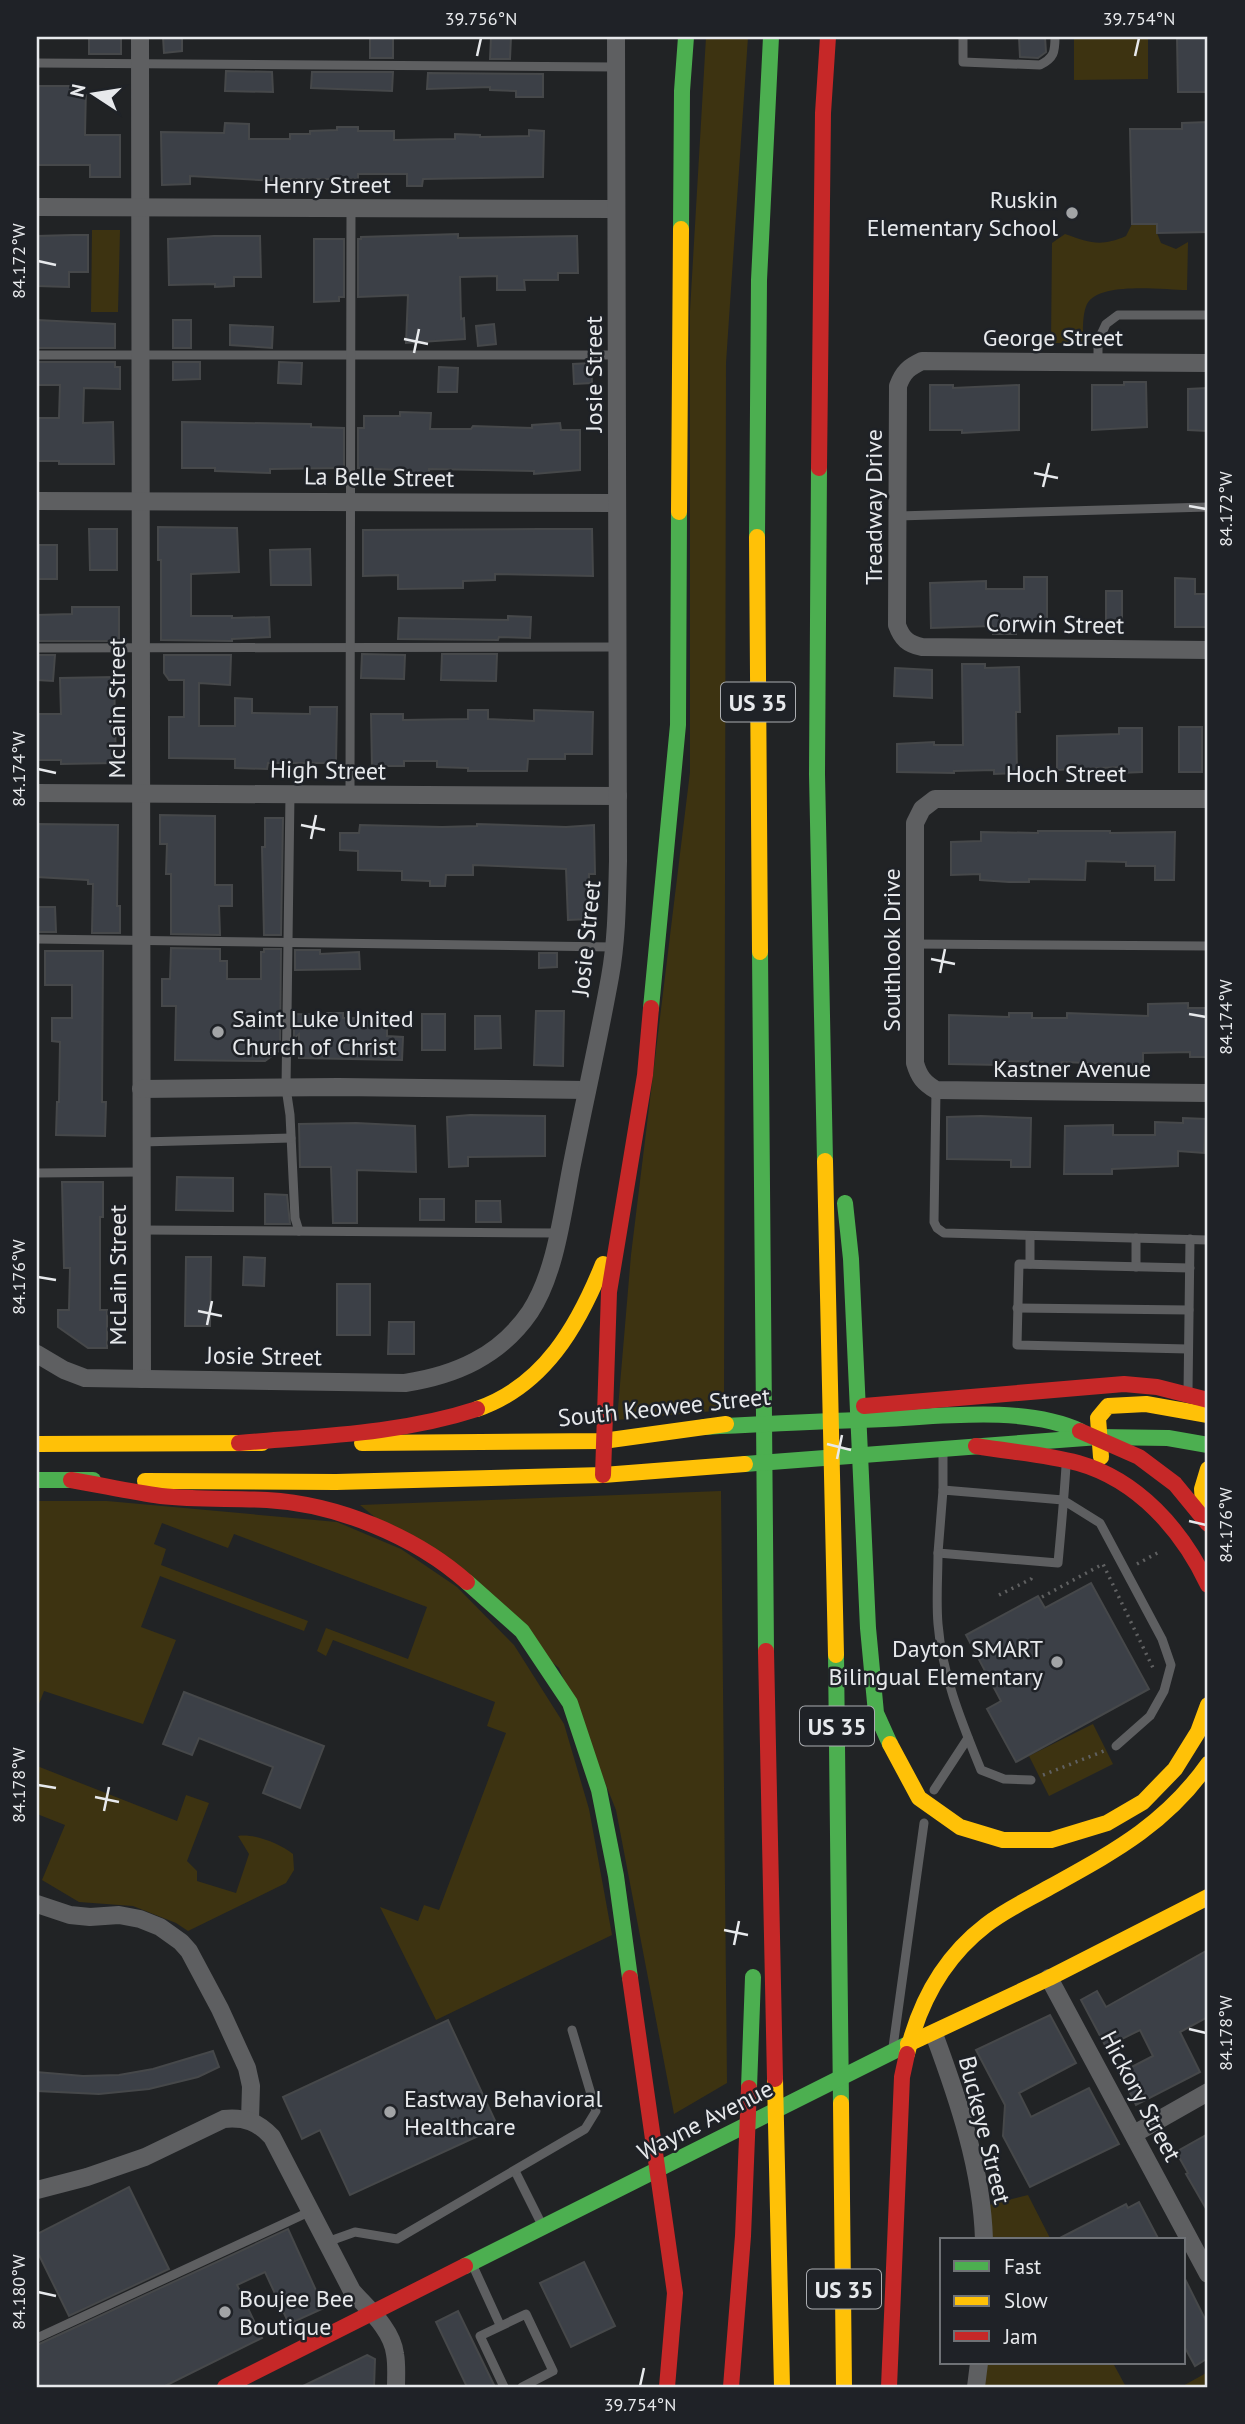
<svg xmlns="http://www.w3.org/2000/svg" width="1245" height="2424" viewBox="0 0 1245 2424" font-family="'PT Sans',sans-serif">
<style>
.green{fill:#3d3311}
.building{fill:#3c4047;stroke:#46484a;stroke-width:2}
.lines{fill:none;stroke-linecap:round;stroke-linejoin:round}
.path{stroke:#606162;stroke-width:3.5;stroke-dasharray:2 5;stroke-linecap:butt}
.lane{stroke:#5e5f61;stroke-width:9}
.street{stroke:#5e5f61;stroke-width:18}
.fast{stroke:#4caf50;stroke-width:16}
.slow{stroke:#ffc107;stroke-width:16}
.jam{stroke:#c62828;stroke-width:16}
.ticks{fill:none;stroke:#e7e9ec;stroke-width:2.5}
.poi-dot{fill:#a2a4a6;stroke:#1f2227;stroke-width:2.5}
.labels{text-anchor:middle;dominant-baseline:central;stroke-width:5;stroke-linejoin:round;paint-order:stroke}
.shield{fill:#1f2227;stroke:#abadb1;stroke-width:2}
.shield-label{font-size:23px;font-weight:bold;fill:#e7e9ec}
.street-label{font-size:24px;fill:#e7e9ec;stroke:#1f2227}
.poi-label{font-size:24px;fill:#e7e9ec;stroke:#1f2227;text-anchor:start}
.neatline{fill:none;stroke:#e7e9ec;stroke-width:2.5}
.ticks-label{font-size:18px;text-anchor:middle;fill:#e7e9ec}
</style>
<rect width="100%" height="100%" fill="#212325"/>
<!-- green -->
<g class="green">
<path d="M706 37H748L726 363 724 1410 617 1420 631 1255 690 772V311Z"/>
<path d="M1074 37H1148V79L1074 80Z"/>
<path d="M1132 224H1157V233L1161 243 1176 249 1188 242 1187 290C1163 290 1100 281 1087 304 1082 315 1083 331 1083 343H1051L1052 243 1065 234C1090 243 1101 247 1126 236Z"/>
<path d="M92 230H120L118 312H91Z"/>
<path d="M721 1491 727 2083 674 2114 616 1810 559 1668 360 1505Z"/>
<path d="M37 1501H107L337 1522 401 1549 457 1587 514 1645 564 1724 589 1809 612 1935 436 2020 380 1907 418 1921 424 1905 439 1910 506 1733 487 1726 495 1702 333 1640 326 1656 317 1651 326 1628 408 1659 427 1607 234 1534 228 1548 162 1523 154 1544 166 1549 161 1565 308 1621 304 1631 160 1576 141 1627 176 1640 143 1724 44 1691 37 1709Z"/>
<path d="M1093 1724 1113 1764 1049 1796 1029 1756Z"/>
<path d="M37 1766 177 1821 186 1795 209 1803 187 1861 197 1871V1881L236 1893 249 1854 238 1836C254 1833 280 1844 293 1854L294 1870 286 1883 188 1931 176 1923 133 1906 79 1902 42 1880 65 1825 37 1814Z"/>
<path d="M1028 2195 1051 2240H984L981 2207Z"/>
<path d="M979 2363H1113L1126 2387H976Z"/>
<path d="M1208 2372V2387H1181Z"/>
</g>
<!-- building -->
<g class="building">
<rect x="89" y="37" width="32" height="17"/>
<path d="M163 37H182V51L164 53Z"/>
<rect x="370" y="37" width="23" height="21"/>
<path d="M491 37H511L510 59H490Z"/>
<path d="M1019 37H1045L1046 52 1038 58 1020 57Z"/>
<path d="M1177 37H1208V92H1178Z"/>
<path d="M226 71 272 72 273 92 225 91Z"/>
<path d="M312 72H393L392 91 311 88Z"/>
<path d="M428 73 543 74V97H516V91L490 90V87L427 89Z"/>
<path d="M37 86H86L85 135H120V177H90V165H37Z"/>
<path d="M1208 122V232L1157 233V224H1132L1130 129H1182V123Z"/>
<path d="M225 123 249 124V139H290V134H310V131L337 130V127H358V131H394V140L455 139V134L480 135V137L529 136V130L544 131 543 177 423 179 422 186H407V174H358V179H278V181L190 176V184L162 185 161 132 224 133Z"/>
<path d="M458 234V238L577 236 578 273H558V280H524L525 290H497V276L460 277 461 319 464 318 465 339 406 343 408 295 358 297V239H361V237Z"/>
<path d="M73 235H88V272H69V287L37 286V236Z"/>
<path d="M214 236H260L261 277H234V286L215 287V284L169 285 168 239Z"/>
<path d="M314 239H344V297H339V301L314 302Z"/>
<path d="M37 320 115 324V348H37Z"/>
<rect x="173" y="320" width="18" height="28"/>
<path d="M494 324 496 344 478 346 476 326Z"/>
<path d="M230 325 273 327 272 348 230 345Z"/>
<path d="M37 362H115V367H120V389L84 388 83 423 113 422 114 464H59V461H37V418H59L60 385H37Z"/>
<path d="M173 362H200V379L173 380Z"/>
<path d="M279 362 302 363 301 384 278 383Z"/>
<path d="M591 363 592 383 574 384 573 364Z"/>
<path d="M439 367 458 368 457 392H438Z"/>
<path d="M1124 382H1146L1147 427 1092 430V385H1124Z"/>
<path d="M930 385H953V388L1019 385V430L962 433V430H930Z"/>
<path d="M1207 388V431L1188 430V389Z"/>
<path d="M400 412 431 413 430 429H471L473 426 532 428V425L560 423 561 430H580V470L534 474V471L429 469V477L398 476 399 470 358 468V428H364V416H400Z"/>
<path d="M182 422 311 424V427L344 428V468L270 469V473L215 471V468H182Z"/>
<path d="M158 527 237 528 239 572 191 574V616H232V618L269 617 270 637 232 639V641L161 640V560H158Z"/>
<path d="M89 529H117V570H90Z"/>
<path d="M540 529H592L593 576 495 574V580L463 581V588L398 589V575L363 576V530Z"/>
<rect x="37" y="545" width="20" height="34"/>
<path d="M310 549 311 585H271L270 550Z"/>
<path d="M1024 577H1047V622H1016V634H993V626L931 628 930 583 986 581V589H1024Z"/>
<path d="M1175 578 1195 579V594H1208V627H1175Z"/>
<rect x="1106" y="591" width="16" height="29"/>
<path d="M72 607H119V641H37V615L72 614Z"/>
<path d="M508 616 531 617 530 638 499 637 498 640 398 639 399 618 508 620Z"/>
<path d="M362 654 405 655 404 679 361 678Z"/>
<path d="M442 654H497L496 681 441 680Z"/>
<path d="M37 655H55L53 681 37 680Z"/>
<path d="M164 655H231L230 685 199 683V726H235V698L252 699V713L310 714V707H337L336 763H268L267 769 235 768V759L169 758V717H184V680H169L164 673Z"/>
<path d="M962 664H985V668L1019 667 1020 712H1016L1017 773 994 774V770L954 771V773L897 772V744L934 742V745H963Z"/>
<path d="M895 668 932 670V698L894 696Z"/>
<path d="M114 677 116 763 61 764V760H37V714H61L60 678Z"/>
<path d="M468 710H488V719L534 721V710L593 712 592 754H565V759H528L527 771H468V768L437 767V761H404V766H372L371 714H403V720L468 719Z"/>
<rect x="1179" y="727" width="23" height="45"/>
<path d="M1119 728H1142V772L1120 773V767L1057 770V736L1119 734Z"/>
<path d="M160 815 215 816V885H232V906H219L220 935 171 934V874H166L167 844H160Z"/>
<path d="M265 818H283L281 935H264L262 847H265Z"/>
<path d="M37 824 118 825 117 906H120V933H92L93 884H88V880L37 877Z"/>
<path d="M477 824 566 827 594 825 595 874H589V919L568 920 566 869 473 865V875H446L445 886H430V881L402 880V871L358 870V851L340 850V833H359L360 825 442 827 477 826Z"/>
<path d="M1038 831H1110V833L1175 832 1174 880H1155V866H1126V862L1086 861 1085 880 1029 879V882H1009L980 880V874L951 875V842L981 841V832L1038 833Z"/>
<path d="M37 907H55L56 932H37Z"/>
<path d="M171 948 220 949V961H227V979H261V952H264V949H281L280 1050 265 1061 175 1060 176 1006H162V979H170Z"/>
<path d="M295 950H320V954L359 952 360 969 295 970Z"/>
<path d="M45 951H103L102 1102H106L105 1136 56 1135 57 1102H59L60 1042 52 1041V1018H72V985H45Z"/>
<path d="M539 953H557V967L539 968Z"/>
<path d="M1188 1003V1008H1207V1057H1190V1052L1143 1053V1065L1062 1062V1067H1043V1062L1001 1061V1065L949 1064V1015L1009 1017V1013H1032V1018H1067V1013L1148 1016V1004Z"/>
<path d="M536 1011H564L563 1066 534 1065Z"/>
<path d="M327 1013H343V1018H387V1036L403 1037 402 1060 299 1058V1034L294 1038V1014L327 1015Z"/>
<rect x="422" y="1014" width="23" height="36"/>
<path d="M475 1016H500L501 1048 475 1049Z"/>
<path d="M470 1115 545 1116V1156L468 1157V1166L449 1167 447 1117Z"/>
<path d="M981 1116 1031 1118 1030 1167H1011V1160L947 1159V1117Z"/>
<path d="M1183 1118 1206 1119 1204 1153 1178 1151V1166L1112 1169V1174H1064L1065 1126 1113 1125V1135H1155V1122L1183 1123Z"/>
<path d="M356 1123 415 1126 416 1172 357 1170V1223H333L331 1167H300L299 1124Z"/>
<path d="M177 1177 233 1178V1211L176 1210Z"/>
<path d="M62 1182H103V1217H100V1310H107V1348H88L58 1327V1310H69L70 1268H64Z"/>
<path d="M265 1194 287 1195 290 1224H265Z"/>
<rect x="420" y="1199" width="24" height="21"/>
<path d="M476 1201H500L501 1222H476Z"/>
<path d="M186 1257H211L210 1326H185Z"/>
<path d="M244 1257 265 1258 264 1286 243 1285Z"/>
<rect x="337" y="1284" width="33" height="51"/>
<path d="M389 1322H414V1354H388Z"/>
<path d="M1091 1583 1149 1689 1016 1762 987 1709 1001 1701 966 1635 1038 1596 1045 1608Z"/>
<path d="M184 1692 324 1746 300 1808 263 1793 273 1767 199 1738 192 1755 163 1744Z"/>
<path d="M1208 1950V2017L1180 2032 1200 2072 1136 2105 1120 2073 1153 2056 1140 2030 1106 2047 1081 2000 1097 1991 1106 2007Z"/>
<path d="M1050 2015 1076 2063 1019 2093 1031 2117 1089 2088 1119 2144 1030 2187 1003 2136 1005 2105 976 2050Z"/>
<path d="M448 2020 498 2127 350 2195 320 2130 302 2139 283 2097Z"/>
<path d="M213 2051 219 2067 198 2077 149 2089 99 2094 37 2091V2072L83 2076 119 2075 153 2069Z"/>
<path d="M1208 2134V2212L1186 2174 1188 2173 1176 2152Z"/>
<path d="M129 2187 169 2269 69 2316 37 2251V2234Z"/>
<path d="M1139 2202 1159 2240H1056L1126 2204 1128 2208Z"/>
<path d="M288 2229 324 2308 289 2324 265 2272 237 2285 262 2338 163 2387H37V2345Z"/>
<path d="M584 2262 615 2326 571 2347 540 2283Z"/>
<path d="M1184 2277 1208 2325V2358L1195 2366 1184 2346Z"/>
<path d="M458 2311 495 2387H467L436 2322Z"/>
<path d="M367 2355 375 2359 374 2387H301Z"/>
</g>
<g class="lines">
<!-- path -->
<g class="path">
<path d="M1137 1564 1161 1551"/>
<path d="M999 1595 1031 1579 1033 1575"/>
<path d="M1042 1597 1103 1564 1154 1670"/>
<path d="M1043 1775 1104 1751"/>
</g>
<!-- lane -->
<g class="lane">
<path d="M963 37V62L1040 65C1054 58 1055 52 1055 37"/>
<path d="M37 63 616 67"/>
<path d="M37 355H617"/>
<path d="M1098 362V341L1106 324 1118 315H1208"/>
<path d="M898 516 1208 507"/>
<path d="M37 648 617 647"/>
<path d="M290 794 286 1088 290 1115 295 1218 299 1231"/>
<path d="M350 796 351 208"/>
<path d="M37 939 613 947"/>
<path d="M914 944 1208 946"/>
<path d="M936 1090 934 1222 937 1228 944 1233 1208 1240"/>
<path d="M141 1142 291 1138"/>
<path d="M37 1173 141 1172"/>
<path d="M142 1230 557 1233"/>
<path d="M1030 1236V1264"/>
<path d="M1136 1238V1267"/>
<path d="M1017 1308 1189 1310"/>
<path d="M1188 1349 1017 1345 1019 1264 1190 1268"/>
<path d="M1188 1392 1190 1239"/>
<path d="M1066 1466C1064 1499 1061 1531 1058 1563L938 1553 943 1490 1063 1500 1100 1523 1162 1639 1171 1665 1164 1691 1150 1716 1116 1746"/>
<path d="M943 1490V1453"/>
<path d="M938 1553C938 1576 936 1600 938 1624 942 1675 962 1723 981 1770L1004 1779 1031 1780"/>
<path d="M934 1790 968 1738"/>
<path d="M893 2047 924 1823"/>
<path d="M515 2171 541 2223"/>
<path d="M327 2242 355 2232 397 2239 585 2129 596 2111 572 2030"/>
<path d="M473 2266 500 2325"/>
<path d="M37 2338 311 2211"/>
<path d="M504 2387 480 2336 526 2314 553 2371 522 2387"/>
</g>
<!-- street -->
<g class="street">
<path d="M140 37 142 1379"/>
<path d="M37 207 616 209"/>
<path d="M1208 363 922 361C909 367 903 372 898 386L897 625C902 639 908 644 922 647L1208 650"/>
<path d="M37 501 616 503"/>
<path d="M37 793 618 796"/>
<path d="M1208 799H935L922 809 915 823V1063C919 1077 924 1083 936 1090L1208 1093"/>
<path d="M141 1089 338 1087 587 1090"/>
<path d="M37 1354 64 1370 85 1378 405 1383C456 1375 500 1356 530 1312 557 1271 563 1207 573 1159 585 1099 599 1038 610 977 617 939 617 899 618 861L616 37"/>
<path d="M37 1904 70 1915 90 1917 119 1915 140 1919 160 1927 181 1942 189 1951 220 2009 247 2068 251 2086 250 2120"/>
<path d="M1049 1978 1208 2274"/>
<path d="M934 2034C958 2099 982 2169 984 2240"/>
<path d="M1134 2134 1208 2092"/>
<path d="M37 2190 87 2177 145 2157 224 2119C245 2117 258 2122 272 2137L352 2291C368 2309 392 2329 395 2354 397 2365 396 2376 396 2387"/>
<path d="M976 2387 979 2363"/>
</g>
<!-- fast -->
<g class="fast">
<path d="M681 229 682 91 686 37"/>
<path d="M819 468 817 774 825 1161"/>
<path d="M757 537 759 280 771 37"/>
<path d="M760 952 766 1651"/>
<path d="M651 1008 678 725 679 512"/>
<path d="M845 1203 851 1259 868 1628 876 1713 890 1744"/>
<path d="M704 1427C764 1424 825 1421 885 1419 944 1416 1026 1406 1080 1431"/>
<path d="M745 1464 1099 1437 1168 1438 1208 1445"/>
<path d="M37 1480H93"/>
<path d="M467 1582 522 1631 570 1703 599 1790 616 1876 630 1978"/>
<path d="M836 1655 841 2103"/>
<path d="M749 2088 753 1977"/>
<path d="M465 2266 908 2044"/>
</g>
<!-- slow -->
<g class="slow">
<path d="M679 512 681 229"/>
<path d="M757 537 760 952"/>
<path d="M825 1161 836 1655"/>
<path d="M477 1409C544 1386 578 1326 603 1264"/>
<path d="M362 1443 603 1441 726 1424"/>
<path d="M37 1444 262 1443"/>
<path d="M1101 1457 1098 1418 1108 1406 1146 1404 1208 1415"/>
<path d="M145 1481 336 1482 603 1475 745 1464"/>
<path d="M1204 1516 1202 1489 1208 1469"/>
<path d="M890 1744 919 1798 960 1827 1003 1840H1051L1107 1823 1143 1802 1175 1769 1198 1732 1208 1705"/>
<path d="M908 2044 1049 1978 1208 1897"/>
<path d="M907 2054C919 2003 943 1958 986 1925 1005 1910 1029 1899 1050 1887 1113 1852 1165 1825 1208 1764"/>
<path d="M775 2079 782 2387"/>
<path d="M841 2103 844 2387"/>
</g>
<!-- jam -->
<g class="jam">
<path d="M819 468 823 113 828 37"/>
<path d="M864 1406 1124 1384 1157 1387 1208 1400"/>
<path d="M1080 1431 1139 1457 1175 1484 1208 1524"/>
<path d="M239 1443C319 1436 400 1434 477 1409"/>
<path d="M976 1446C1010 1452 1045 1454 1078 1463 1138 1480 1182 1530 1208 1585"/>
<path d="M603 1475 609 1292 645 1075 651 1008"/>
<path d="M71 1480C101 1485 131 1492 161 1496 196 1500 232 1498 267 1500 337 1504 415 1536 467 1582"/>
<path d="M766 1651 775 2079"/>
<path d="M630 1978 675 2293 667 2387"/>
<path d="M225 2387 465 2266"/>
<path d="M731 2387 743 2236 749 2088"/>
<path d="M889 2387 902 2077 907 2054"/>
</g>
</g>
<!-- ticks -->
<path class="ticks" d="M477 56 481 38M1135 56 1139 38M38 261 56 265M404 339 428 344M414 353 419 329M1034 473 1058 478M1043 487 1049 463M1189 506 1206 509M38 769 56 773M301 825 325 830M311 839 316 815M931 959 955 964M940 973 945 949M1189 1014 1206 1017M38 1277 56 1280M198 1311 222 1316M207 1325 212 1301M827 1444 851 1450M837 1459 842 1435M1189 1521 1206 1525M38 1785 56 1788M95 1797 119 1802M104 1811 109 1787M724 1930 748 1935M734 1945 739 1921M1189 2029 1206 2033M38 2292 56 2296M640 2386 644 2368"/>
<!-- markers -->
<g class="poi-dot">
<circle cx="1072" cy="213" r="7"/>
<circle cx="218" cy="1032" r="7"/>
<circle cx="1057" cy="1662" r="7"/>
<circle cx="390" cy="2112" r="7"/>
<circle cx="225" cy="2312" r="7"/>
</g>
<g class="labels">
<!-- shield labels -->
<g class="shield">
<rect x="721" y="682.5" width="74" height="39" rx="5"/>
<rect x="800" y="1706.5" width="74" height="39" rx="5"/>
<rect x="807" y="2269.5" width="74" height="39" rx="5"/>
</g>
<g class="shield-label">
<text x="758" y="702">US 35</text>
<text x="837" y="1726">US 35</text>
<text x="844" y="2289">US 35</text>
</g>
<!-- street labels -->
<g class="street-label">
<text x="327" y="184">Henry Street</text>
<text x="1053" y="337">George Street</text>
<text transform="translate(593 374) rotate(-90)">Josie Street</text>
<text transform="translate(379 477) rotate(1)">La Belle Street</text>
<text transform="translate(873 507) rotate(-90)">Treadway Drive</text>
<text transform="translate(1055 624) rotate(1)">Corwin Street</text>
<text transform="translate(116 708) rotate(-90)">McLain Street</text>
<text transform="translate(328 770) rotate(1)">High Street</text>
<text x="1066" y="773">Hoch Street</text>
<text transform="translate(586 938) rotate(-84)">Josie Street</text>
<text transform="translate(891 950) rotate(-90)">Southlook Drive</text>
<text x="1072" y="1068">Kastner Avenue</text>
<text transform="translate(117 1275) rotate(-90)">McLain Street</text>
<text transform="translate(264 1356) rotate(1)">Josie Street</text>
<text transform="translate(664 1407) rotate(-6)">South Keowee Street</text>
<text transform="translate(1141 2096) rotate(62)">Hickory Street</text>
<text transform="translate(705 2120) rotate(-27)">Wayne Avenue</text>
<text transform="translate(985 2130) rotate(76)">Buckeye Street</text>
</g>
<!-- poi labels -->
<g class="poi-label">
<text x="1058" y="199" text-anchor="end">Ruskin<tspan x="1058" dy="28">Elementary School</tspan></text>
<text x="232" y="1018">Saint Luke United<tspan x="232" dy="28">Church of Christ</tspan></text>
<text x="1043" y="1648" text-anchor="end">Dayton SMART<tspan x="1043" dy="28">Bilingual Elementary</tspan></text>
<text x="404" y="2098">Eastway Behavioral<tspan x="404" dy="28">Healthcare</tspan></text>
<text x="239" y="2298">Boujee Bee<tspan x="239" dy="28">Boutique</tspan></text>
</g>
</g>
<!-- border -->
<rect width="1245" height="2424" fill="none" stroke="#1f2227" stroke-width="77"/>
<!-- legend -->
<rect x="940" y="2238" width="245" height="126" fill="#1f2227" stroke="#6f7276" stroke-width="2"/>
<rect x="954" y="2261" width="35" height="10" fill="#4caf50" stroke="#6f7276" stroke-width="2"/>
<text x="1004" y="2274" font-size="21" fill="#e7e9ec">Fast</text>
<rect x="954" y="2296" width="35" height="10" fill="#ffc107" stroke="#6f7276" stroke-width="2"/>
<text x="1004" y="2308" font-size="21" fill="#e7e9ec">Slow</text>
<rect x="954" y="2331" width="35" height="10" fill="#c62828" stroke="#6f7276" stroke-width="2"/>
<text x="1004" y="2344" font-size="21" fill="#e7e9ec">Jam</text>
<!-- north arrow -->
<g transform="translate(94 94) rotate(282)" stroke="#1f2227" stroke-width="5" paint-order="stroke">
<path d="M0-5L12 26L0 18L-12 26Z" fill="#e7e9ec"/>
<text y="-10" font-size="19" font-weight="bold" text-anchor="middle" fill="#e7e9ec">N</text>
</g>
<rect x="38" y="38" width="1168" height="2348" class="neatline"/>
<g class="ticks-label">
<text x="481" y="25">39.756°N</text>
<text x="1139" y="25">39.754°N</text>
<text transform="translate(19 261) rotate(-90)" y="6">84.172°W</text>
<text transform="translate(1226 509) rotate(-90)" y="6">84.172°W</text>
<text transform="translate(19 769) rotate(-90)" y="6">84.174°W</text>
<text transform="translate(1226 1017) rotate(-90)" y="6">84.174°W</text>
<text transform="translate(19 1277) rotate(-90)" y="6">84.176°W</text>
<text transform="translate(1226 1525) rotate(-90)" y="6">84.176°W</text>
<text transform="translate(19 1785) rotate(-90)" y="6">84.178°W</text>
<text transform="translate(1226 2033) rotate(-90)" y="6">84.178°W</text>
<text transform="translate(19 2292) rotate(-90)" y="6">84.180°W</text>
<text x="640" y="2411">39.754°N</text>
</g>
</svg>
